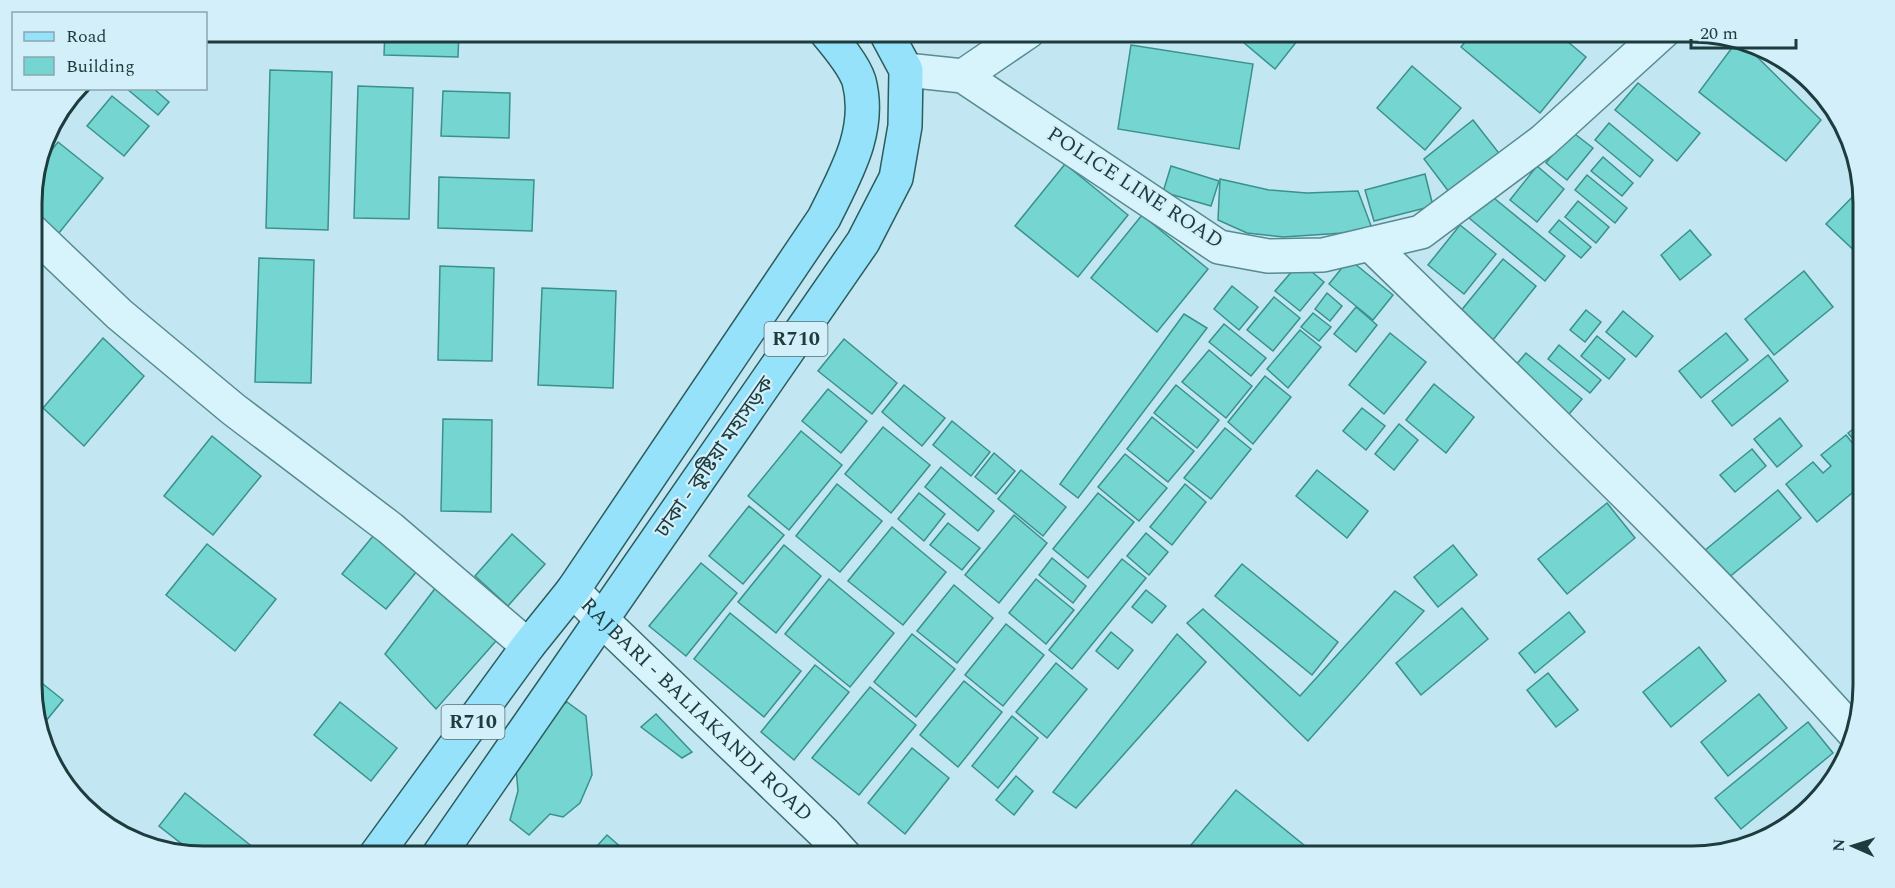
<svg xmlns="http://www.w3.org/2000/svg" width="1895" height="888" viewBox="0 0 1895 888" font-family="Spectral,'Noto Sans Bengali',serif">
<style>
.building{fill:#74d5d1;stroke:#3a918c;stroke-width:1.5}
.lines{fill:none;stroke-linecap:round;stroke-linejoin:round}
.street-casing{stroke:#578b8f;stroke-width:36}
.secondary-casing{stroke:#3a6e71;stroke-width:36}
.primary-casing{stroke:#2c5c5c;stroke-width:36}
.street{stroke:#d7f3fc;stroke-width:33}
.secondary{stroke:#d7f3fc;stroke-width:33}
.primary{stroke:#96e2fa;stroke-width:33}
.labels{text-anchor:middle;dominant-baseline:central;stroke-width:4.5;stroke-linejoin:round;paint-order:stroke}
.shield{fill:#d3eff9;stroke:#547275;stroke-width:1.5}
.shield-label{font-size:20px;font-weight:bold;fill:#1d3c3d}
.street-label{font-size:21px;fill:#1d3c3d;stroke:#d3eff9}
.rim{fill:none;stroke:#1d3c3d;stroke-width:3}
</style>
<rect width="100%" height="100%" fill="#c2e7f3"/>
<!-- building -->
<g class="building">
<path d="M385 31H459L458 57 384 55Z"/>
<path d="M1230 31H1305L1275 69Z"/>
<path d="M1474 31H1555L1586 57 1540 113 1461 47Z"/>
<path d="M1566 31H1587L1579 42Z"/>
<path d="M1737 41H1741L1821 120 1786 161 1699 92Z"/>
<path d="M1131 45 1253 64 1239 149 1118 129Z"/>
<path d="M1412 66 1461 108 1425 150 1377 108Z"/>
<path d="M270 70 332 72 328 230 266 228Z"/>
<path d="M1638 83 1700 133 1677 161 1615 110Z"/>
<path d="M358 86 413 88 409 219 354 218Z"/>
<path d="M126 88H153L169 102 158 115Z"/>
<path d="M443 91 510 93 509 138 441 136Z"/>
<path d="M112 96 149 126 124 156 87 126Z"/>
<path d="M1473 120 1502 157 1452 196 1424 159Z"/>
<path d="M1609 123 1653 160 1640 177 1595 140Z"/>
<path d="M1571 131 1593 148 1567 180 1546 163Z"/>
<path d="M58 142 103 178 55 238 32 219V191L39 166Z"/>
<path d="M1603 157 1633 183 1622 196 1591 171Z"/>
<path d="M1065 164 1128 215 1078 277 1015 226Z"/>
<path d="M1171 166 1219 181 1211 206 1163 192Z"/>
<path d="M1537 166 1564 189 1537 222 1510 200Z"/>
<path d="M1425 174 1433 206 1374 221 1365 190Z"/>
<path d="M1587 175 1627 208 1615 223 1575 190Z"/>
<path d="M439 177 534 180 532 231 438 228Z"/>
<path d="M1220 179 1269 190 1307 193 1358 191 1373 231 1283 237 1247 233 1218 220Z"/>
<path d="M1862 187V258L1826 224Z"/>
<path d="M1489 194 1565 256 1545 281 1469 218Z"/>
<path d="M1578 201 1609 227 1596 243 1565 217Z"/>
<path d="M1142 215 1208 269 1157 332 1091 278Z"/>
<path d="M1559 220 1591 247 1581 258 1549 232Z"/>
<path d="M1460 225 1496 254 1464 294 1428 265Z"/>
<path d="M1690 230 1711 255 1680 280 1661 255Z"/>
<path d="M259 258 314 260 311 383 255 382Z"/>
<path d="M1349 259 1393 295 1373 320 1329 284Z"/>
<path d="M1503 259 1536 286 1493 340 1460 312Z"/>
<path d="M1300 262 1324 282 1300 311 1275 291Z"/>
<path d="M440 266 494 268 492 361 438 360Z"/>
<path d="M1804 271 1833 307 1774 355 1745 319Z"/>
<path d="M1232 286 1258 307 1239 330 1214 309Z"/>
<path d="M542 288 616 291 613 388 538 385Z"/>
<path d="M1327 293 1342 306 1330 321 1315 309Z"/>
<path d="M1274 297 1300 318 1273 351 1247 330Z"/>
<path d="M1356 307 1377 325 1356 352 1334 334Z"/>
<path d="M1586 310 1601 322 1585 342 1570 330Z"/>
<path d="M1623 311 1653 336 1636 357 1606 332Z"/>
<path d="M1313 313 1331 327 1319 341 1301 327Z"/>
<path d="M1184 314 1207 328 1078 498 1060 484Z"/>
<path d="M1224 324 1266 358 1251 376 1209 342Z"/>
<path d="M1300 330 1321 347 1288 388 1267 369Z"/>
<path d="M1390 333 1426 362 1384 414 1349 385Z"/>
<path d="M1726 333 1748 360 1701 398 1679 371Z"/>
<path d="M1597 336 1625 359 1609 379 1581 356Z"/>
<path d="M103 338 144 376 84 446 43 408Z"/>
<path d="M844 339 897 383 872 414 818 371Z"/>
<path d="M1559 345 1601 380 1590 393 1548 359Z"/>
<path d="M1209 350 1252 386 1226 418 1182 382Z"/>
<path d="M1526 353 1582 399 1564 420 1508 374Z"/>
<path d="M1768 355 1788 381 1732 426 1712 401Z"/>
<path d="M1265 376 1291 397 1253 444 1228 422Z"/>
<path d="M1434 384 1474 417 1446 453 1406 420Z"/>
<path d="M904 385 945 418 922 446 882 412Z"/>
<path d="M1176 385 1219 420 1197 448 1154 413Z"/>
<path d="M828 389 867 421 841 453 802 421Z"/>
<path d="M1362 408 1385 426 1366 450 1343 431Z"/>
<path d="M1152 417 1194 451 1168 482 1127 449Z"/>
<path d="M1780 418 1802 446 1777 467 1754 439Z"/>
<path d="M443 419 492 420 491 512 441 511Z"/>
<path d="M952 421 990 452 971 476 933 445Z"/>
<path d="M1863 421V451L1848 433Z"/>
<path d="M1399 424 1418 440 1394 470 1375 454Z"/>
<path d="M883 427 930 465 891 513 845 474Z"/>
<path d="M1225 428 1251 449 1211 499 1184 478Z"/>
<path d="M801 431 842 465 789 530 748 496Z"/>
<path d="M1846 435 1863 456V484L1817 522 1786 484 1813 462 1823 473 1831 466 1821 455Z"/>
<path d="M212 436 261 476 213 535 164 496Z"/>
<path d="M1752 449 1766 466 1735 492 1720 475Z"/>
<path d="M994 453 1015 471 996 494 975 477Z"/>
<path d="M1125 454 1167 488 1139 521 1098 487Z"/>
<path d="M941 467 994 511 978 531 925 487Z"/>
<path d="M1021 470 1066 507 1043 536 998 499Z"/>
<path d="M1317 470 1368 511 1347 538 1296 496Z"/>
<path d="M837 484 882 521 840 572 796 536Z"/>
<path d="M1185 484 1206 502 1172 545 1150 527Z"/>
<path d="M1778 490 1801 518 1727 579 1704 551Z"/>
<path d="M919 493 945 514 924 541 898 519Z"/>
<path d="M1098 493 1134 522 1088 578 1053 549Z"/>
<path d="M1607 503 1635 538 1567 594 1538 559Z"/>
<path d="M749 506 784 535 743 584 709 556Z"/>
<path d="M1014 515 1047 543 999 603 965 575Z"/>
<path d="M948 523 980 548 962 570 930 545Z"/>
<path d="M892 527 946 572 903 625 848 581Z"/>
<path d="M1146 533 1168 552 1149 575 1127 556Z"/>
<path d="M512 534 545 564 508 606 475 576Z"/>
<path d="M373 536 417 571 386 609 342 574Z"/>
<path d="M207 544 276 599 235 651 166 595Z"/>
<path d="M784 545 821 576 776 633 738 602Z"/>
<path d="M1453 545 1477 575 1438 607 1414 577Z"/>
<path d="M1052 558 1086 586 1073 603 1039 575Z"/>
<path d="M1122 559 1146 578 1072 669 1049 650Z"/>
<path d="M701 563 737 593 686 656 649 626Z"/>
<path d="M1242 564 1338 642 1312 675 1215 596Z"/>
<path d="M829 579 894 633 850 687 785 634Z"/>
<path d="M1036 579 1074 610 1046 644 1009 613Z"/>
<path d="M440 582 496 641 436 709 385 654Z"/>
<path d="M954 585 993 618 957 663 917 631Z"/>
<path d="M1146 590 1166 606 1152 623 1132 607Z"/>
<path d="M1395 591 1424 611 1308 741 1187 623 1203 609 1300 696Z"/>
<path d="M1462 608 1488 639 1421 695 1396 663Z"/>
<path d="M1569 612 1585 632 1535 673 1519 653Z"/>
<path d="M730 613 801 671 764 717 694 659Z"/>
<path d="M1006 624 1044 655 1003 706 965 675Z"/>
<path d="M1111 632 1133 650 1118 669 1096 651Z"/>
<path d="M912 634 955 669 916 717 874 682Z"/>
<path d="M1177 634 1206 662 1076 808 1053 792Z"/>
<path d="M1699 647 1726 681 1671 727 1643 692Z"/>
<path d="M1056 663 1087 689 1047 738 1016 712Z"/>
<path d="M815 665 849 692 794 760 761 732Z"/>
<path d="M1548 673 1578 710 1556 727 1527 690Z"/>
<path d="M33 676 63 700 41 727 33 708Z"/>
<path d="M964 681 1002 712 958 767 920 735Z"/>
<path d="M870 687 916 725 859 795 812 758Z"/>
<path d="M1759 694 1787 728 1728 776 1701 742Z"/>
<path d="M340 702 397 748 371 781 314 735Z"/>
<path d="M567 702 586 716 592 775 580 803 563 817 550 814 529 835 510 820 518 791 515 757 555 709Z"/>
<path d="M656 714 692 752 682 758 641 727Z"/>
<path d="M1012 716 1038 738 998 788 972 766Z"/>
<path d="M1808 722 1833 753 1741 829 1715 798Z"/>
<path d="M912 748 949 778 905 834 868 803Z"/>
<path d="M1016 776 1033 791 1014 815 996 800Z"/>
<path d="M1236 790 1304 845 1295 856H1182Z"/>
<path d="M185 793 264 856 196 855 159 826Z"/>
<path d="M607 835 631 856H588Z"/>
<path d="M1022 848 1032 856H1015Z"/>
</g>
<g class="lines">
<!-- street casing -->
<g class="street-casing">
<g id="street">
<path d="M906 70 963 76 1219 247 1268 256 1323 255 1421 232 1543 141 1664 31"/>
<path d="M963 76 1029 31"/>
<path d="M32 231 119 314 233 409 390 528 528 646"/>
<path d="M1370 244C1534 404 1701 562 1854 733"/>
</g>
</g>
<!-- secondary casing -->
<g class="secondary-casing">
<g id="secondary">
<path id="s1" d="M573 590 602 620 825 834 845 856"/>
</g>
</g>
<!-- primary casing -->
<g class="primary-casing">
<g id="primary">
<path d="M375 856 528 646 573 590 824 218C845 175 872 131 859 81 854 65 836 44 825 31"/>
<path d="M438 856 863 242 896 178 905 126 906 70 885 31"/>
</g>
</g>
<!-- street -->
<use href="#street" class="street"/>
<!-- secondary -->
<use href="#secondary" class="secondary"/>
<!-- primary -->
<use href="#primary" class="primary"/>
</g>
<g class="labels">
<!-- shield labels -->
<g class="shield">
<rect x="764.5" y="322" width="63" height="34" rx="4.5"/>
<rect x="441.5" y="705" width="63" height="34" rx="4.5"/>
</g>
<g class="shield-label">
<text x="796" y="339">R710</text>
<text x="473" y="722">R710</text>
</g>
<!-- street labels -->
<g class="street-label">
<text transform="translate(1135 188) rotate(33)">POLICE LINE ROAD</text>
<text transform="translate(715 457) rotate(-55)">ঢাকা - কুষ্টিয়া মহাসড়ক</text>
<text stroke="none"><textPath href="#s1" startOffset="172">RAJBARI - BALIAKANDI ROAD</textPath></text>
</g>
</g>
<!-- crop -->
<path d="M0 0H1895V888H0ZM203 42H1692A161 161 0 0 1 1853 203V685A161 161 0 0 1 1692 846H203A161 161 0 0 1 42 685V203A161 161 0 0 1 203 42Z" fill="#d3eff9" fill-rule="evenodd"/>
<path class="rim" d="M203 42H1692A161 161 0 0 1 1853 203V685A161 161 0 0 1 1692 846H203A161 161 0 0 1 42 685V203A161 161 0 0 1 203 42Z"/>
<!-- legend -->
<rect x="12" y="12" width="195" height="78" fill="#d3eff9" stroke="#8aa7ae" stroke-width="1.5"/>
<rect x="24" y="32" width="30" height="9" fill="#96e2fa" stroke="#8aa7ae" stroke-width="1.5"/>
<text x="66" y="42" font-size="18" fill="#1d3c3d">Road</text>
<rect x="24" y="57" width="30" height="18" fill="#74d5d1" stroke="#8aa7ae" stroke-width="1.5"/>
<text x="66" y="72" font-size="18" fill="#1d3c3d">Building</text>
<!-- north arrow -->
<g transform="translate(1853 846) rotate(273)" stroke="#d3eff9" stroke-width="4.5" paint-order="stroke">
<path d="M0-4.5L10 22L0 15L-10 22Z" fill="#1d3c3d"/>
<text y="-9" font-size="16" font-weight="bold" text-anchor="middle" fill="#1d3c3d">N</text>
</g>
<!-- scale -->
<path d="M1691 39v9h105v-9" fill="none" stroke="#1d3c3d" stroke-width="3"/>
<text x="1700" y="39" font-size="18" fill="#1d3c3d" stroke="#d3eff9" stroke-width="4.5" paint-order="stroke">20 m</text>
</svg>
